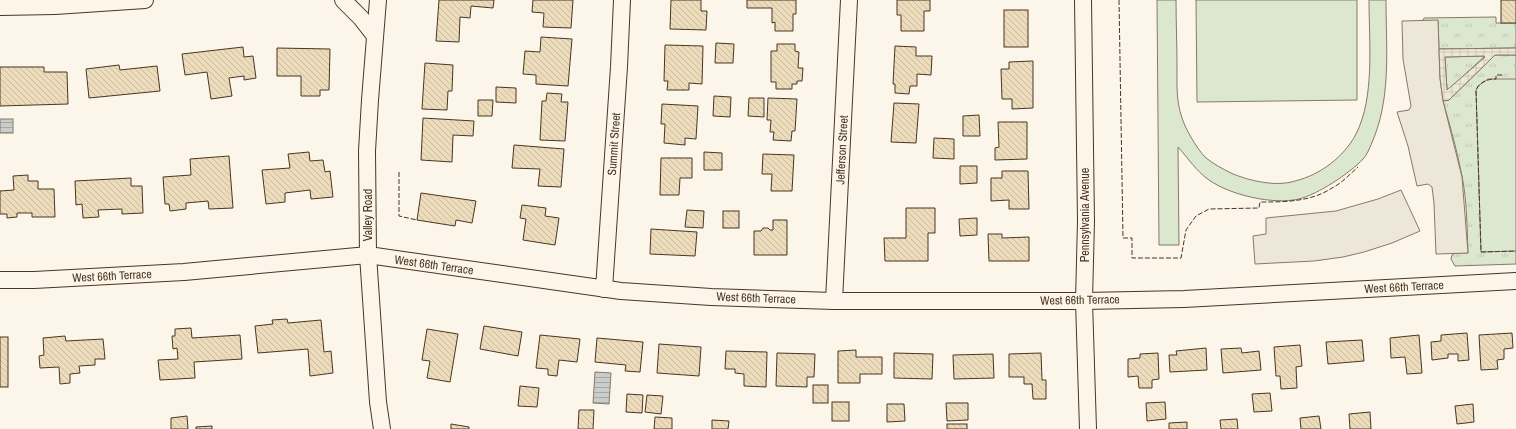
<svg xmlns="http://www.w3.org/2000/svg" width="1516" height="429" viewBox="0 0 1516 429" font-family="'Archivo Narrow',sans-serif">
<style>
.grass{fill:url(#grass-tufts);stroke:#887966}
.green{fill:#dce7d0;stroke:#887966}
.parking{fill:#ede7d9;stroke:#887966}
.plaza{fill:url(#plaza-grid);stroke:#887966;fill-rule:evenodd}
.water{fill:url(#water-rules);stroke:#887966}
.building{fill:url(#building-back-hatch);stroke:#4a3520}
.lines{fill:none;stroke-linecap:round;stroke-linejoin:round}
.street-casing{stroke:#4a3520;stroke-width:18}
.street{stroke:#fbf6e9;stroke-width:16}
.fence{stroke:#4a3520;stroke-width:1;stroke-dasharray:5 2;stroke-linecap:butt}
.labels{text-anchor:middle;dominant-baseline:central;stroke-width:3;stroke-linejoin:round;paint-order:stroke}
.street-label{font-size:12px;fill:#4a3520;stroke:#fbf6e9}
</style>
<defs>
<pattern id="grass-tufts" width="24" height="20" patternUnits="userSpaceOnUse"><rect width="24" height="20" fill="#dce7d0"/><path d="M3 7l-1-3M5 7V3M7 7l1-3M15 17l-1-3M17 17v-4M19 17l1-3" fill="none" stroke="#bec7b2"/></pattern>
<pattern id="plaza-grid" width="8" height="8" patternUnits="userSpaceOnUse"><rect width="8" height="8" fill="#ede7d9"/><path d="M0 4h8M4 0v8" fill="none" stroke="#cdc7ba"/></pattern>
<pattern id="water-rules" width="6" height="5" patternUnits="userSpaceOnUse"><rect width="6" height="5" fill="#c9cecd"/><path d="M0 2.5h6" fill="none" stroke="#a5a8a6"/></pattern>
<pattern id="building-back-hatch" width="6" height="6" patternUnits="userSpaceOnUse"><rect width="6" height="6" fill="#ecdcbc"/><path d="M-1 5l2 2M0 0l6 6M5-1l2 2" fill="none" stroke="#ccbda1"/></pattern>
</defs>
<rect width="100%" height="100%" fill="#fbf6e9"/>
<!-- grass -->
<g class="grass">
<path d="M1496 17V23H1516V48L1439 49 1438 21H1424L1423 20 1424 18Z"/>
<path d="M1495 55H1516V264L1455 266 1451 259 1452 255 1455 253H1468C1467 227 1467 201 1462 176 1457 150 1450 126 1443 101L1449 100Z"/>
<path d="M1485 56 1447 91 1445 57Z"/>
</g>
<!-- green -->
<g class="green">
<path d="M1157 0H1176C1176 22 1177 44 1177 67 1177 84 1176 101 1182 118 1185 128 1197 149 1205 157 1213 164 1223 169 1233 174 1251 181 1276 187 1295 181 1320 175 1344 157 1356 134 1375 97 1369 42 1369 0H1386C1386 45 1391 92 1375 135 1372 142 1368 154 1363 159 1349 174 1318 194 1299 199 1273 205 1230 195 1209 180 1196 171 1188 158 1178 147L1179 245H1159Z"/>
<path d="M1196 0H1357V100L1197 102Z"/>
<path d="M1488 79H1516V251L1481 252 1476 90 1478 86Z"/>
</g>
<!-- parking -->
<g class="parking">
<path d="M1438 20 1440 78 1443 101 1462 177 1468 253 1436 254 1434 203 1432 187 1428 184 1417 186 1408 146 1397 112 1409 110 1411 106 1403 59 1402 21Z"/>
<path d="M1401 190 1420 231 1392 243 1364 252 1343 257 1314 261 1255 264 1253 236 1266 234V218L1336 211 1378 199Z"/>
</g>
<!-- plaza -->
<path class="plaza" d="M1516 48V55H1495L1449 100 1443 101 1440 78 1439 49ZM1484 56 1485 57 1447 90 1445 57Z"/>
<!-- water -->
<g class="water">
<rect x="0" y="119" width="13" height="14"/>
<path d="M595 372 611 373 609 404 593 403Z"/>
</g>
<!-- building -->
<g class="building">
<path d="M439 0H494L493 8 471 6 470 18 460 17 459 42 436 41Z"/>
<path d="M533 0H573L571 28 543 27 544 13 532 12Z"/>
<path d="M671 0H701V11H707L706 30 670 29Z"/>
<path d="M747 0H796V14H793V31H775V22L772 23V8H747Z"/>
<path d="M897 0H930V11H924V31H901V15H897Z"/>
<rect x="1501" y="0" width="15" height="23"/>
<rect x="1004" y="10" width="24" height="37"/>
<path d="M541 37 572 39 568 86 536 84V75L523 74 525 51 540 52Z"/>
<path d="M716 43 734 44 733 63H715Z"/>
<path d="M777 44H795V51L799 52 798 68H803L802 81H797V84H792V89H776V82H771V51H777Z"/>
<path d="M665 45 703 46 702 84 689 83V90H667L668 81H664Z"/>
<path d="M895 46 916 47V56H932L931 75 917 74V86H910L909 94 895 93V84H893Z"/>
<path d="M243 47 244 57 253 56 256 78 244 80V76L229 78 232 96 211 99 207 72 185 75 182 54Z"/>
<path d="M277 48 330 49 329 90H320V96H301V76H277Z"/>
<path d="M1033 61V108L1012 109V99H1002L1001 69H1009V62Z"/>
<path d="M425 63 453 65 452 91H448L447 110 422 109Z"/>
<path d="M119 65 120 70 157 66 160 91 89 98 86 69Z"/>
<path d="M0 67H44V72H67L68 104 0 106Z"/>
<path d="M496 87 516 88V103L496 102Z"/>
<path d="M547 93 562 94 561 102H568L565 141 540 140 542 101H546Z"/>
<path d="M714 96 731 97 730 117 713 116Z"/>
<path d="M749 98H764V117L748 116Z"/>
<path d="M768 98 797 99 795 131H792L791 141 773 140 774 132H770L771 120H767Z"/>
<path d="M478 100H493L492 116H478Z"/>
<path d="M894 103 919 104 916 143 891 142Z"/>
<path d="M662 104 698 106 696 139 685 138V145L664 143 665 124H661Z"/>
<path d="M979 115 980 136H963V116Z"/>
<path d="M423 118 474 121 473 136 453 135 452 162 421 160Z"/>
<path d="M998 122H1027V159L995 160V148L999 147Z"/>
<path d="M934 138 954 139V159L933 158Z"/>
<path d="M514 145 564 149 561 187 538 186 540 169 512 168Z"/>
<path d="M309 152 310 161 323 160 325 172 330 171 333 197 311 199 310 190 285 193V202L266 204 262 170 290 168 288 154Z"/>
<path d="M704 152 722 153V170H704Z"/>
<path d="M763 154 794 155 792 191H771L772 174H762Z"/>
<path d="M229 156 233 208 209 209 208 201 186 203V209L170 211 169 204H165L163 177 191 175 190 159Z"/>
<path d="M661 158H692V178H680L679 195H660Z"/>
<path d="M960 166H977V183L960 184Z"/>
<path d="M1002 171H1028L1029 209H1009V200L991 201V178H1002Z"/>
<path d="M28 175V181H38V189H54L55 217H32V213H17V217L7 218V214H0V191L14 190 13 176Z"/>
<path d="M131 178V186H142L143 213 122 214V209L98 210 99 217 83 218 82 204 76 205 75 181Z"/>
<path d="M421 193 476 201 472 223 456 220 455 226 417 220Z"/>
<path d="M522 205 546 208 545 216 559 218 555 245 523 240 526 219 520 218Z"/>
<path d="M906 208H935V233H928V261H885L884 238H906Z"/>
<path d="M687 210 704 211 703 228 685 227Z"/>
<rect x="723" y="211" width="16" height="17"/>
<path d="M977 218V235L960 236 959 219Z"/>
<path d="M773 220H787V255H754V231H761L763 228H768L770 230H773Z"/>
<path d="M651 229 697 232 695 256 650 254Z"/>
<path d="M988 234H1002V238L1029 237V261H989Z"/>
<path d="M287 319 288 323 321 320 324 352 331 351 333 373 310 376 308 349 258 353 255 326 273 324 272 320Z"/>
<path d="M484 326 522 332 518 356 480 349Z"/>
<path d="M191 328 192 338 240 335 242 359 194 362 195 378 160 380 158 360 178 359 177 348 173 349 172 336H175V329Z"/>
<path d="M427 329 458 334 450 382 427 378 430 361 422 360Z"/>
<path d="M1467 333 1469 360 1458 361V354H1448V358L1432 360 1431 342 1441 341V335Z"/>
<path d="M1512 333 1513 348 1504 349V359L1497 360 1498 369 1481 370 1479 335Z"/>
<path d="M540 335 580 339 577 362 559 360 557 376 548 375V369L536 368Z"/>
<path d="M1419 335 1422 373 1407 374 1405 357 1391 358 1390 338Z"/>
<path d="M65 336 66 341 103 339 105 359H95V365L79 366 80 373 70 374V383L60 384 59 367 40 368 39 356 44 355 43 338Z"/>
<rect x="0" y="337" width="8" height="50"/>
<path d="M597 338 643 342 640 372 625 371 626 365 595 362Z"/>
<path d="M1362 340 1364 361 1328 364 1326 342Z"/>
<path d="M659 344 701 347 699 376 657 373Z"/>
<path d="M1300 345 1302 366 1296 367 1297 388 1281 389 1280 376H1276L1274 347Z"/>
<path d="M1206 348 1207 370 1170 372 1169 355H1177L1176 351Z"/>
<path d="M1241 348 1242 353 1259 351 1261 370 1223 373 1221 349Z"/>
<path d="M856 350V357H882V374H860V383H838V351Z"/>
<path d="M726 351 767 352 766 387 744 386V374L735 373V369H725Z"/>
<path d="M777 353 815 354 814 377H807V387L776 386Z"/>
<path d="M894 353 933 354 932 379 894 378Z"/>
<path d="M1041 353 1042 380H1046V399H1033L1032 384H1024V377H1009V354Z"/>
<path d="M1158 353 1159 379 1152 380V388H1139L1138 376 1128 377V359L1140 358V354Z"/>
<path d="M993 354 994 378 954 379 953 355Z"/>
<rect x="813" y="385" width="15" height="18"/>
<path d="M520 386 539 388 537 407 518 406Z"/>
<path d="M1270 393 1272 411 1254 412 1252 394Z"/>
<path d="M627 394 643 395 642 413 626 412Z"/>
<path d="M647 395 663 396 661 414 645 412Z"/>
<rect x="832" y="402" width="17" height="19"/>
<path d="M1165 402 1166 419 1147 421 1146 403Z"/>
<path d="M946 403H968V420L947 421Z"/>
<path d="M887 404H904L905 421 887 422Z"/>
<path d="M1473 404 1474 422 1457 424 1455 406Z"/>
<path d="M579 410H594L593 429H578Z"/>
<path d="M1370 412 1371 429H1350L1349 414Z"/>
<path d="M187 416 188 429H171V418Z"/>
<path d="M1319 416 1321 429H1301L1300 418Z"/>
<path d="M655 417 672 418V429H654Z"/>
<path d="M1237 419 1238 429H1221L1220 420Z"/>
<path d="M712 420 729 421 728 429H712Z"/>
<path d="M1187 422V429H1169V423Z"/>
<path d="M451 424 469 427V429H451Z"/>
<rect x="947" y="424" width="20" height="5"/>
<path d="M212 426V429H196V427Z"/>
</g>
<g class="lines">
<!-- street casing -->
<g class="street-casing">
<g id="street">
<path d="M343 0 361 18 375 36"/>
<path d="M378 0 370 100 367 151 368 255 378 402 382 429"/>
<path d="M1083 0 1086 221 1084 301 1088 429"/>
<path d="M0 7 55 6 145 0"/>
<path d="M0 280H34L184 272 368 255 621 291 711 297 834 301H1084L1184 299 1516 281"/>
<path d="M604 289 619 67 622 0"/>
<path d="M834 301 849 0"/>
</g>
</g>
<!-- street -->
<use href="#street" class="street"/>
<!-- fence -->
<g class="fence">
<path d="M1119 0 1123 238H1132V258H1181L1186 230 1196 216 1209 209 1259 208 1260 202C1284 202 1311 202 1332 188 1342 183 1350 174 1358 167"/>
<path d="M1502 75H1496V79C1487 79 1480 82 1476 90L1481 252 1516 251"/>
<path d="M399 172V216L417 220"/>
</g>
</g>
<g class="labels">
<!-- street labels -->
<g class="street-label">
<text transform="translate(614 144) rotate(-86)">Summit Street</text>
<text transform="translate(842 150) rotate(-87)">Jefferson Street</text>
<text transform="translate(368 215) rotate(-90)">Valley Road</text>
<text transform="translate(1085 215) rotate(-90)">Pennsylvania Avenue</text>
<text transform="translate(434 265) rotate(8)">West 66th Terrace</text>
<text transform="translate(112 276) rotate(-3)">West 66th Terrace</text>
<text transform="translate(1404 287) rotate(-3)">West 66th Terrace</text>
<text transform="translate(756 298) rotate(2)">West 66th Terrace</text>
<text transform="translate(1080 300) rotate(-1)">West 66th Terrace</text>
</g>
</g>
</svg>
